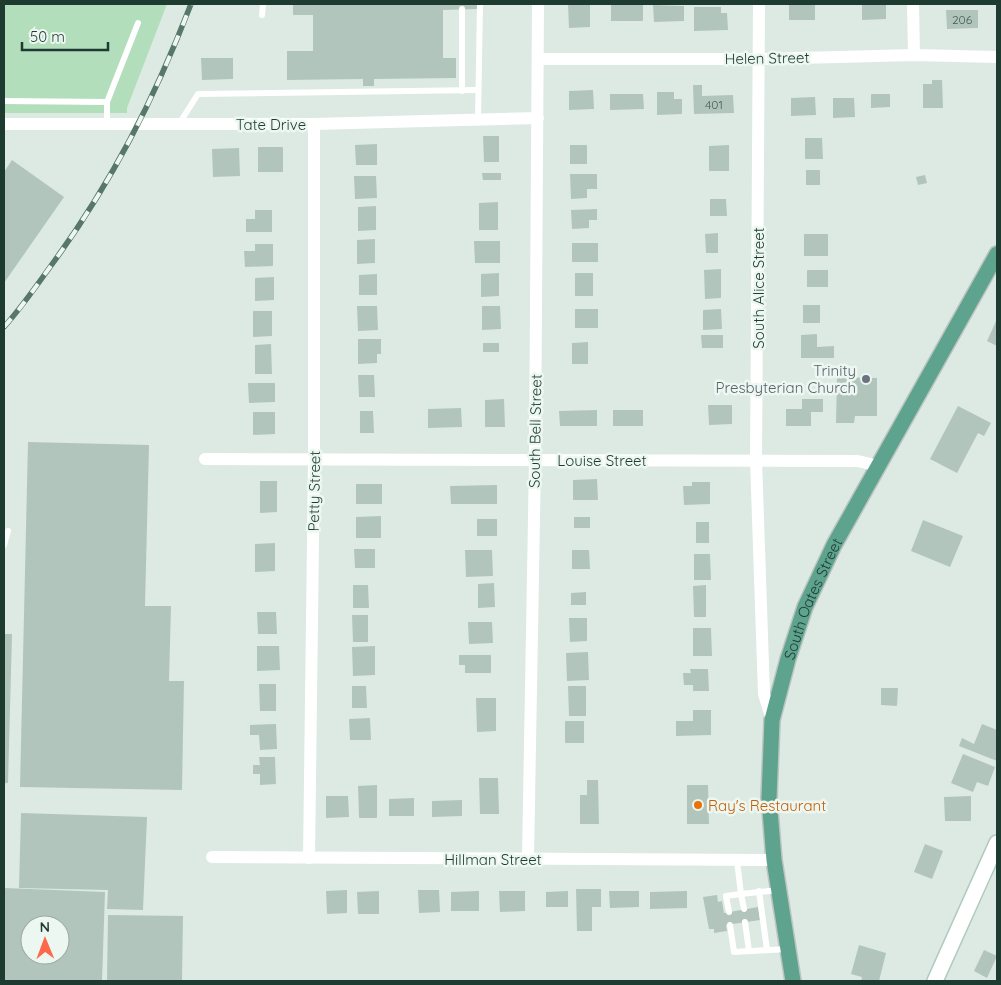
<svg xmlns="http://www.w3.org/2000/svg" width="1001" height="985" viewBox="0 0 1001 985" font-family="Quicksand,sans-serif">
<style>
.green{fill:#b3debc}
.building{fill:#b2c5bc;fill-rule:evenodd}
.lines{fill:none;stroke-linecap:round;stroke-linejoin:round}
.secondary-casing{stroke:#afcbbf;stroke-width:18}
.primary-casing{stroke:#bcc4c1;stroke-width:18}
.lane{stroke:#fff;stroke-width:6}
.street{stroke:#fff;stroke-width:12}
.secondary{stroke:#fff;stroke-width:15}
.primary{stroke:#5ea38d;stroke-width:15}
.rail-casing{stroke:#57776c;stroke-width:5.5}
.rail{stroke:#edf7f1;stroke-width:4;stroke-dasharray:11;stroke-linecap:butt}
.worship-dot{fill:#6b7280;stroke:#edf7f1;stroke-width:2}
.food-dot{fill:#e8710a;stroke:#edf7f1;stroke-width:2}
.labels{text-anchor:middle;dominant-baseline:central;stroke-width:5;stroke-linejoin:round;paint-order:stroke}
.number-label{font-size:12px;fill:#435e54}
.street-label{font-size:15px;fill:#1e3b31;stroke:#edf7f1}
.worship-label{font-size:15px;fill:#5b616d;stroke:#edf7f1;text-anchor:end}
.food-label{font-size:15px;fill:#c56008;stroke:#edf7f1;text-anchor:start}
</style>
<rect width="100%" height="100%" fill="#ddeae3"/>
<!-- green -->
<path class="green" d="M4 4H167L127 108V113H4Z"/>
<!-- building -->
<g class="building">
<path d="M293 4H477V9L443 10V58H456V78L374 79V86H363V79L287 80V51H313V15H293Z"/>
<path d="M568 4H590V27L569 28Z"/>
<rect x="611" y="4" width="32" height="17"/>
<rect x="789" y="4" width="26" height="16"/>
<path d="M862 4H886V19L862 20Z"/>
<path d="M653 5 684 6V21L654 22Z"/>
<path d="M694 7H721V13H727L728 30 694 31Z"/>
<path d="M946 10H978V28L947 29Z"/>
<path d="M201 58H233V79L202 80Z"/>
<path d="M932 80H942L943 108H923V84H932Z"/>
<path d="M693 85H702V96L733 95 734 113 694 114Z"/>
<path d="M593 90 594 109 569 110V91Z"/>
<path d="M657 92H674V99H682V114L657 115Z"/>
<path d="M610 94H643L644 109 610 110Z"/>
<path d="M871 94H890V107L871 108Z"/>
<path d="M815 97 816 115 791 116V98Z"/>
<path d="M833 98H854L855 117 833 118Z"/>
<path d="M483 136H499V162H484Z"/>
<path d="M805 138H822L823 159H805Z"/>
<path d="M377 144V165H356L355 145Z"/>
<rect x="570" y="145" width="17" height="19"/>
<path d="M729 145V171H709V146Z"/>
<rect x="258" y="147" width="25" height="25"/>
<path d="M239 148 240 176 213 177 212 149Z"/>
<path d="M12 160 64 197 4 283V172Z"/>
<rect x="806" y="170" width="14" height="15"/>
<path d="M482 173H501V180H483Z"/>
<path d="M570 174H597V189H587V198L571 199Z"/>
<path d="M925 175 927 183 918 185 916 177Z"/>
<path d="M354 176H376L377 198 355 199Z"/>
<path d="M710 199H726L727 216H710Z"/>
<path d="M498 202V230H479V203Z"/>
<path d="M376 206V230L358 231V207Z"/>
<path d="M597 209V220H589V228L572 229 571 210Z"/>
<path d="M255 210H272V232H246V219H255Z"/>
<path d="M718 233V253H706L705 234Z"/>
<rect x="804" y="234" width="24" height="22"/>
<path d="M375 239V263L357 264V240Z"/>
<path d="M474 241H500V263H475Z"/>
<rect x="572" y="243" width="26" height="19"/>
<path d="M255 244H273V266L245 267 244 251H255Z"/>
<path d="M721 269V298L705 299 704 270Z"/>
<rect x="807" y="270" width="21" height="17"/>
<path d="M499 273V296L481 297V274Z"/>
<rect x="575" y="273" width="18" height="23"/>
<path d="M377 274V295H359V275Z"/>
<path d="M274 277V300L255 301V278Z"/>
<rect x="803" y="305" width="17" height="18"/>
<path d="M357 306H377L378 330 358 331Z"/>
<path d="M482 306H500L501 329 482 330Z"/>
<rect x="575" y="309" width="23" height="19"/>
<path d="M721 309 722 329 703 330V310Z"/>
<path d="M253 311H272V336L253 337Z"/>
<path d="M997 319V346L987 341Z"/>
<path d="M817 334V347L834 346V358H801V335Z"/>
<path d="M701 335H723V348H702Z"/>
<path d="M358 339H381V354H377V363L358 364Z"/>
<path d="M588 342V364H572V343Z"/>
<rect x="483" y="343" width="16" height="9"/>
<path d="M271 344 272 374H255V345Z"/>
<path d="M358 375H374L375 397H359Z"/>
<path d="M837 377 877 378V416H855L854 423H836Z"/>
<path d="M248 383H275V402L249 403Z"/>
<path d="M504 399 505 427H485V400Z"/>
<path d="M802 399H823V412H811V426H786V409H802Z"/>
<path d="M708 405H732V424L709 425Z"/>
<path d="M958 406 991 423 984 436 978 433 957 473 930 459Z"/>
<path d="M461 408 462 427 428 428V409Z"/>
<path d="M597 410V426H560L559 411Z"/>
<rect x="613" y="410" width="30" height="16"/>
<path d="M360 411H373L374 433H360Z"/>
<path d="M253 412H275V434L253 435Z"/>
<path d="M28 442 149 445 145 606H171L169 681H184L182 790 20 787Z"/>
<path d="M597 479 598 500H573V480Z"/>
<path d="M260 481H277V512L260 513Z"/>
<path d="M692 482H710V504L684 505 683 486H692Z"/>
<rect x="356" y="484" width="26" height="20"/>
<path d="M497 485V504H451L450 486Z"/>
<path d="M381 516V538H356V517Z"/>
<rect x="574" y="517" width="16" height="11"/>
<rect x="477" y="519" width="20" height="17"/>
<path d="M923 520 963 536 950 567 911 551Z"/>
<rect x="696" y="522" width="13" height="21"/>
<path d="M275 543V571L255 572V544Z"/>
<path d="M354 549H375V568H355Z"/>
<path d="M465 550H492L493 576 466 577Z"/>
<path d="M572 550H589L590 569H572Z"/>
<path d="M694 554H710L711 580H694Z"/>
<path d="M494 583 495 607 478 608V584Z"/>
<path d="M353 585H368L369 608H353Z"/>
<path d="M706 585V617H694L693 586Z"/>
<path d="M586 592V605H571V593Z"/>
<path d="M257 612H276L277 634H258Z"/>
<path d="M352 615H368V642H353Z"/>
<path d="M569 618H587V641L570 642Z"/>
<path d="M468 622H492L493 643 469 644Z"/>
<path d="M693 628H711L712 656H693Z"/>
<path d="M4 634H12L8 783H4Z"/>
<path d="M257 646H279L280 670 257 671Z"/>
<path d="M375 646V675L353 676 352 647Z"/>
<path d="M588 652 589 680 567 681 566 653Z"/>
<path d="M459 655H491V673H465V665H459Z"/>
<path d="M690 669H708L709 691H693V685H684L683 673H691Z"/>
<path d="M259 684H276V711H260Z"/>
<path d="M352 686H366L367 708H352Z"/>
<path d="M568 686H586V716H569Z"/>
<path d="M881 688H898L897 706 881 705Z"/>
<path d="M476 698H496V731L477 732Z"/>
<path d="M693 710H711V735L676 736V721H693Z"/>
<path d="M370 718 371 740H350L349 719Z"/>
<rect x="565" y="721" width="19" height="22"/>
<path d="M276 724 277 749 260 750 259 735H250V725Z"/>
<path d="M982 724 997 730V761L959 746 962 738 974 744Z"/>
<path d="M963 754 995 767 988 786 977 782 973 792 951 783Z"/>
<path d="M259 757H275L276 784 260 785V774H253V765H260Z"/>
<path d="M479 778H498L499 814H480Z"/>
<path d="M587 780H598L599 824H580V795H587Z"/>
<path d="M377 785V818H359L358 786Z"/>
<path d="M687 785H708L709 824H687Z"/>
<path d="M326 796H348L349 817 326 818Z"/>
<path d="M971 796V821H945L944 797Z"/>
<path d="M414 798V816H389V799Z"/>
<path d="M462 800V816L432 817V801Z"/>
<path d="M21 813 147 817 143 910 107 909 108 890 19 888Z"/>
<path d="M925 844 943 851 932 879 914 872Z"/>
<path d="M4 888 105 892 102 981H4ZM30 925H60V955H30Z"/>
<path d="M576 889H601V907H592V931H577Z"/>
<path d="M347 890V913L327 914 326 891Z"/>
<path d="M418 890H439L440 912 419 913Z"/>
<path d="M379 891V914H358L357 892Z"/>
<path d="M479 891V911H451V892Z"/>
<path d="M499 891H525V911L500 912Z"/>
<path d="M568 891V907H546V892Z"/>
<path d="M609 891H639V907L610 908Z"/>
<path d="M687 891V908L650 909V892Z"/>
<path d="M717 895 718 902 722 901 724 913 758 907 760 920 726 925 727 931 714 933V929H709L703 897Z"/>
<path d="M108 915 183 916 182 981H107Z"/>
<path d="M859 945 886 953 879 981H861L862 977 851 974Z"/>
<path d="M984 950 997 956 987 978 974 971Z"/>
</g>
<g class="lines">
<!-- secondary casing -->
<g class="secondary-casing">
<path id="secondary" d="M935 981 997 843"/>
</g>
<!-- primary casing -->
<g class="primary-casing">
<g id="primary">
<path id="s1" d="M793 981 774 860 769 798 772 720 788 659 805 607 834 545 997 254"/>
</g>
</g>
<!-- lane -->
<g class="lane">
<path d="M462 9V91"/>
<path d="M262 15 263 4"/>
<path d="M4 101 107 102 138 23"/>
<path d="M107 102V125"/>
<path d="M478 120 480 4"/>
<path d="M179 124 198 94 478 90"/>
<path d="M4 545 8 531"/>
<path d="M737 861 741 894 779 890"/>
<path d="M759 891 767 950"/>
<path d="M729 912 726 896 741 894 744 909"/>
<path d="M745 922 749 951"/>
<path d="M730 925 734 952 788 949"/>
</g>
<!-- street -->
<g class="street">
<path d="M759 4 756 460 764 694 772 720"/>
<path d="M913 4 914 55"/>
<path d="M538 59H759L914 55 997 57"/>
<path d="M4 124H314L538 118"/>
<path d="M205 459 858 461 878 466"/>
<path d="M212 857 774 860"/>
<path d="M309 858 314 460V124"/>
<path d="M528 859 535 460 538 4"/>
</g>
<!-- secondary -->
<use href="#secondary" class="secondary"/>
<!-- primary -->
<use href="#primary" class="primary"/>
<!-- rail casing -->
<g class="rail-casing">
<path id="rail" d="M4 327C21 308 35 288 50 267 111 184 154 100 191 4"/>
</g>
<!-- rail -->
<use href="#rail" class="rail"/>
</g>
<!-- markers -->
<circle class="worship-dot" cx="866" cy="379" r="5"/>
<circle class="food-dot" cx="698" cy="805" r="5"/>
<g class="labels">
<!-- number labels -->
<g class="number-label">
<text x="962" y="19">206</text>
<text x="714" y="104">401</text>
</g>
<!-- street labels -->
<g class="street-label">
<text transform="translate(767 58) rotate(-1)">Helen Street</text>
<text x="271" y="124">Tate Drive</text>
<text transform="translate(758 288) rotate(-90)">South Alice Street</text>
<text transform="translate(535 431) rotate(-89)">South Bell Street</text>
<text x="602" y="460">Louise Street</text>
<text transform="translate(314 491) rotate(-89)">Petty Street</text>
<text stroke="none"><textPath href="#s1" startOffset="391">South Oates Street</textPath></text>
<text x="493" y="859">Hillman Street</text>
</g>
<!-- worship labels -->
<g class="worship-label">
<text x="856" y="370">Trinity<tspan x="856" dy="17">Presbyterian Church</tspan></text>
</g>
<!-- food labels -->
<g class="food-label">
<text x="708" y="805">Ray's Restaurant</text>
</g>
</g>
<!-- border -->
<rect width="1001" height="985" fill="none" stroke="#1e3b31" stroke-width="10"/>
<!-- north arrow -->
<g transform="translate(45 940) rotate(359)"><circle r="24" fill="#edf7f1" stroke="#9aaca4"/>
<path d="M0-4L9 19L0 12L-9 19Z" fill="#fc6849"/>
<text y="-8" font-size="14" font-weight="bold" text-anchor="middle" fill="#1e3b31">N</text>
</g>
<!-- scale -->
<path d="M22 42v8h86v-8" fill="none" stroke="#1e3b31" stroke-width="2.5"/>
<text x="30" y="42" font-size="15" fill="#1e3b31" stroke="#edf7f1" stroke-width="4" paint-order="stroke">50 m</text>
</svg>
